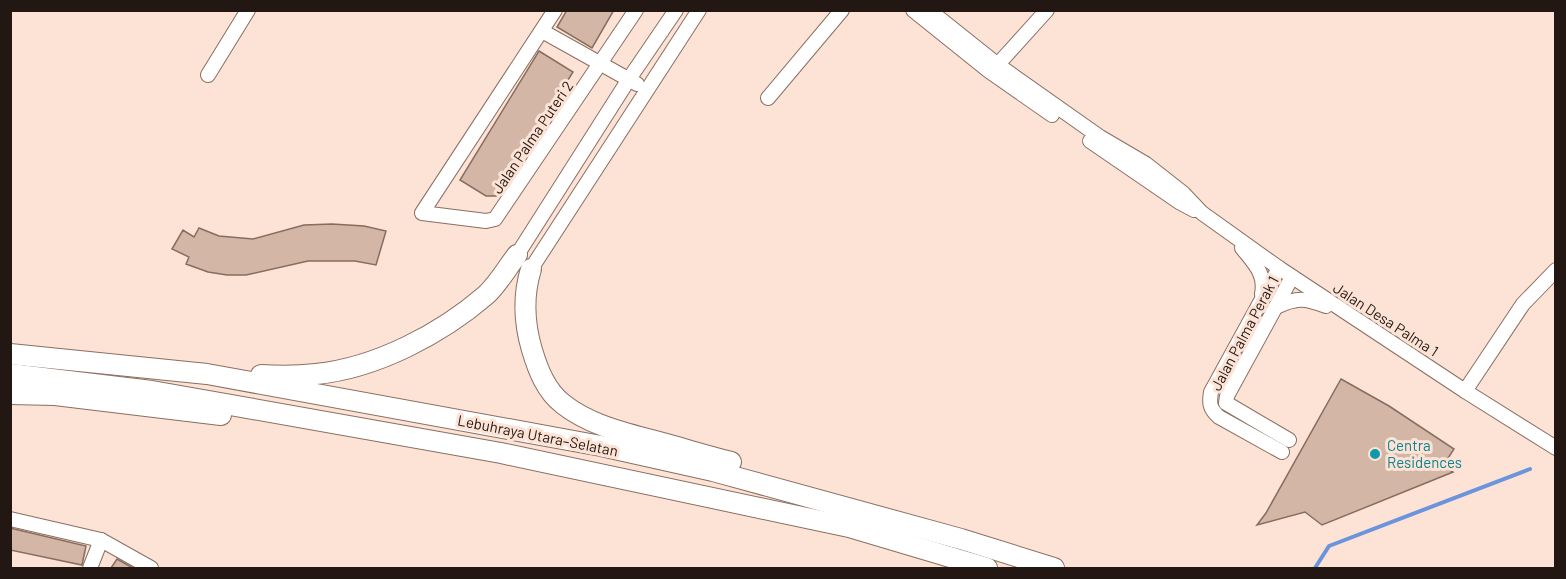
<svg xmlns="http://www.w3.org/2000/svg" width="1566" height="579" viewBox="0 0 1566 579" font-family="Barlow,sans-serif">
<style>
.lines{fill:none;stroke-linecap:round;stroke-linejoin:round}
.stream{stroke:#6c94dc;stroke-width:4}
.building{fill:#d3b6a6;stroke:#886d5f;stroke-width:1.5}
.minor-casing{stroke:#8a6f61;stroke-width:16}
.highway-casing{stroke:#8a6f61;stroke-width:22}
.minor{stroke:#fff;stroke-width:14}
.highway{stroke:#fff;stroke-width:20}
.culture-dot{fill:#0f9aa8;stroke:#fce3d6;stroke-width:2}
.labels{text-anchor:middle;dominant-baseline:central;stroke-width:6;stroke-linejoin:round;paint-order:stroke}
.street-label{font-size:15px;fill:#221712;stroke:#fce3d6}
.culture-label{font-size:15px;fill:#0d838f;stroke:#fce3d6;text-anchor:start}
</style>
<rect width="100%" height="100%" fill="#fce3d6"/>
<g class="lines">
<!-- stream -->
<path class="stream" d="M1315 568 1329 546 1530 469"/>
</g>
<!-- building -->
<g class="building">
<path d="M567 10H614L592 48 557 27Z"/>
<path d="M539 51 573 72 496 196H486L460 180Z"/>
<path d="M332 224 364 226 386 231 376 265 355 261H308L246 275H227L208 272 186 264 189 257 172 249 183 230 194 237 199 228 219 236 253 239 304 225Z"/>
<path d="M1341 379 1389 406 1454 449 1443 466 1453 472 1322 525 1305 512 1257 525 1266 513Z"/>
<path d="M10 528 86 546 82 565 10 550Z"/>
<path d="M117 559 133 568H111Z"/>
</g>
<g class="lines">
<!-- minor casing -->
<g class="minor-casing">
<g id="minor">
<path d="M555 10 422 213 486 221 495 219 636 10"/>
<path d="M913 10 989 71 1052 115"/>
<path d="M929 10 998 65 1100 137 1146 164 1183 193 1202 213 1279 268 1465 391 1556 448"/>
<path d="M542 31 637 84"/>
<path d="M992 71 1047 10"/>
<path d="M208 75 248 10"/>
<path d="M768 98 842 10"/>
<path d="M1090 141 1179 202 1194 210"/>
<path d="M1242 248C1254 263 1266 274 1262 294"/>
<path d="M517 255 629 79 676 10"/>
<path d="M1279 268 1211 392C1209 404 1210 409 1219 417L1282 452"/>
<path d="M531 269 699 10"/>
<path d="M1276 307C1297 297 1305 298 1326 306"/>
<path d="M1465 391 1523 304 1556 270"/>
<path d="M1289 440 1226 403 1227 396 1292 277"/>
<path d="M10 519 101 540 151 568"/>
<path d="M90 568 101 540"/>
</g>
</g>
<!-- highway casing -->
<g class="highway-casing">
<g id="highway">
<path d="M531 269C523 295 524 323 532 350 538 370 546 391 563 404 588 424 621 432 651 440 678 447 704 455 731 462"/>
<path d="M10 354 207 374 601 446 713 471 961 539 1054 568"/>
<path d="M10 374 152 391 501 453 849 527 987 568"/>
<path d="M261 375C279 376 298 376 316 374 376 368 441 334 486 295 498 284 507 268 517 255"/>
<path d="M10 394 55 395 221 415"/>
</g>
</g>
<!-- minor -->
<use href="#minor" class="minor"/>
<!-- highway -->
<use href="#highway" class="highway"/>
</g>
<!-- markers -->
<circle class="culture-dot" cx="1375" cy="454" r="6"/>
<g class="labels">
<!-- street labels -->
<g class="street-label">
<text transform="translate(532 137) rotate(-56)">Jalan Palma Puteri 2</text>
<text transform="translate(1386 319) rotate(33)">Jalan Desa Palma 1</text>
<text transform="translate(1244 333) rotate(-62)">Jalan Palma Perak 1</text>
<text transform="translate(538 435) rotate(11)">Lebuhraya Utara–Selatan</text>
</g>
<!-- culture labels -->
<g class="culture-label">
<text x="1387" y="445">Centra<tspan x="1387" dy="17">Residences</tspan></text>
</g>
</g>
<!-- border -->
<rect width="1566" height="579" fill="none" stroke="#221712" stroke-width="24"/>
</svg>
